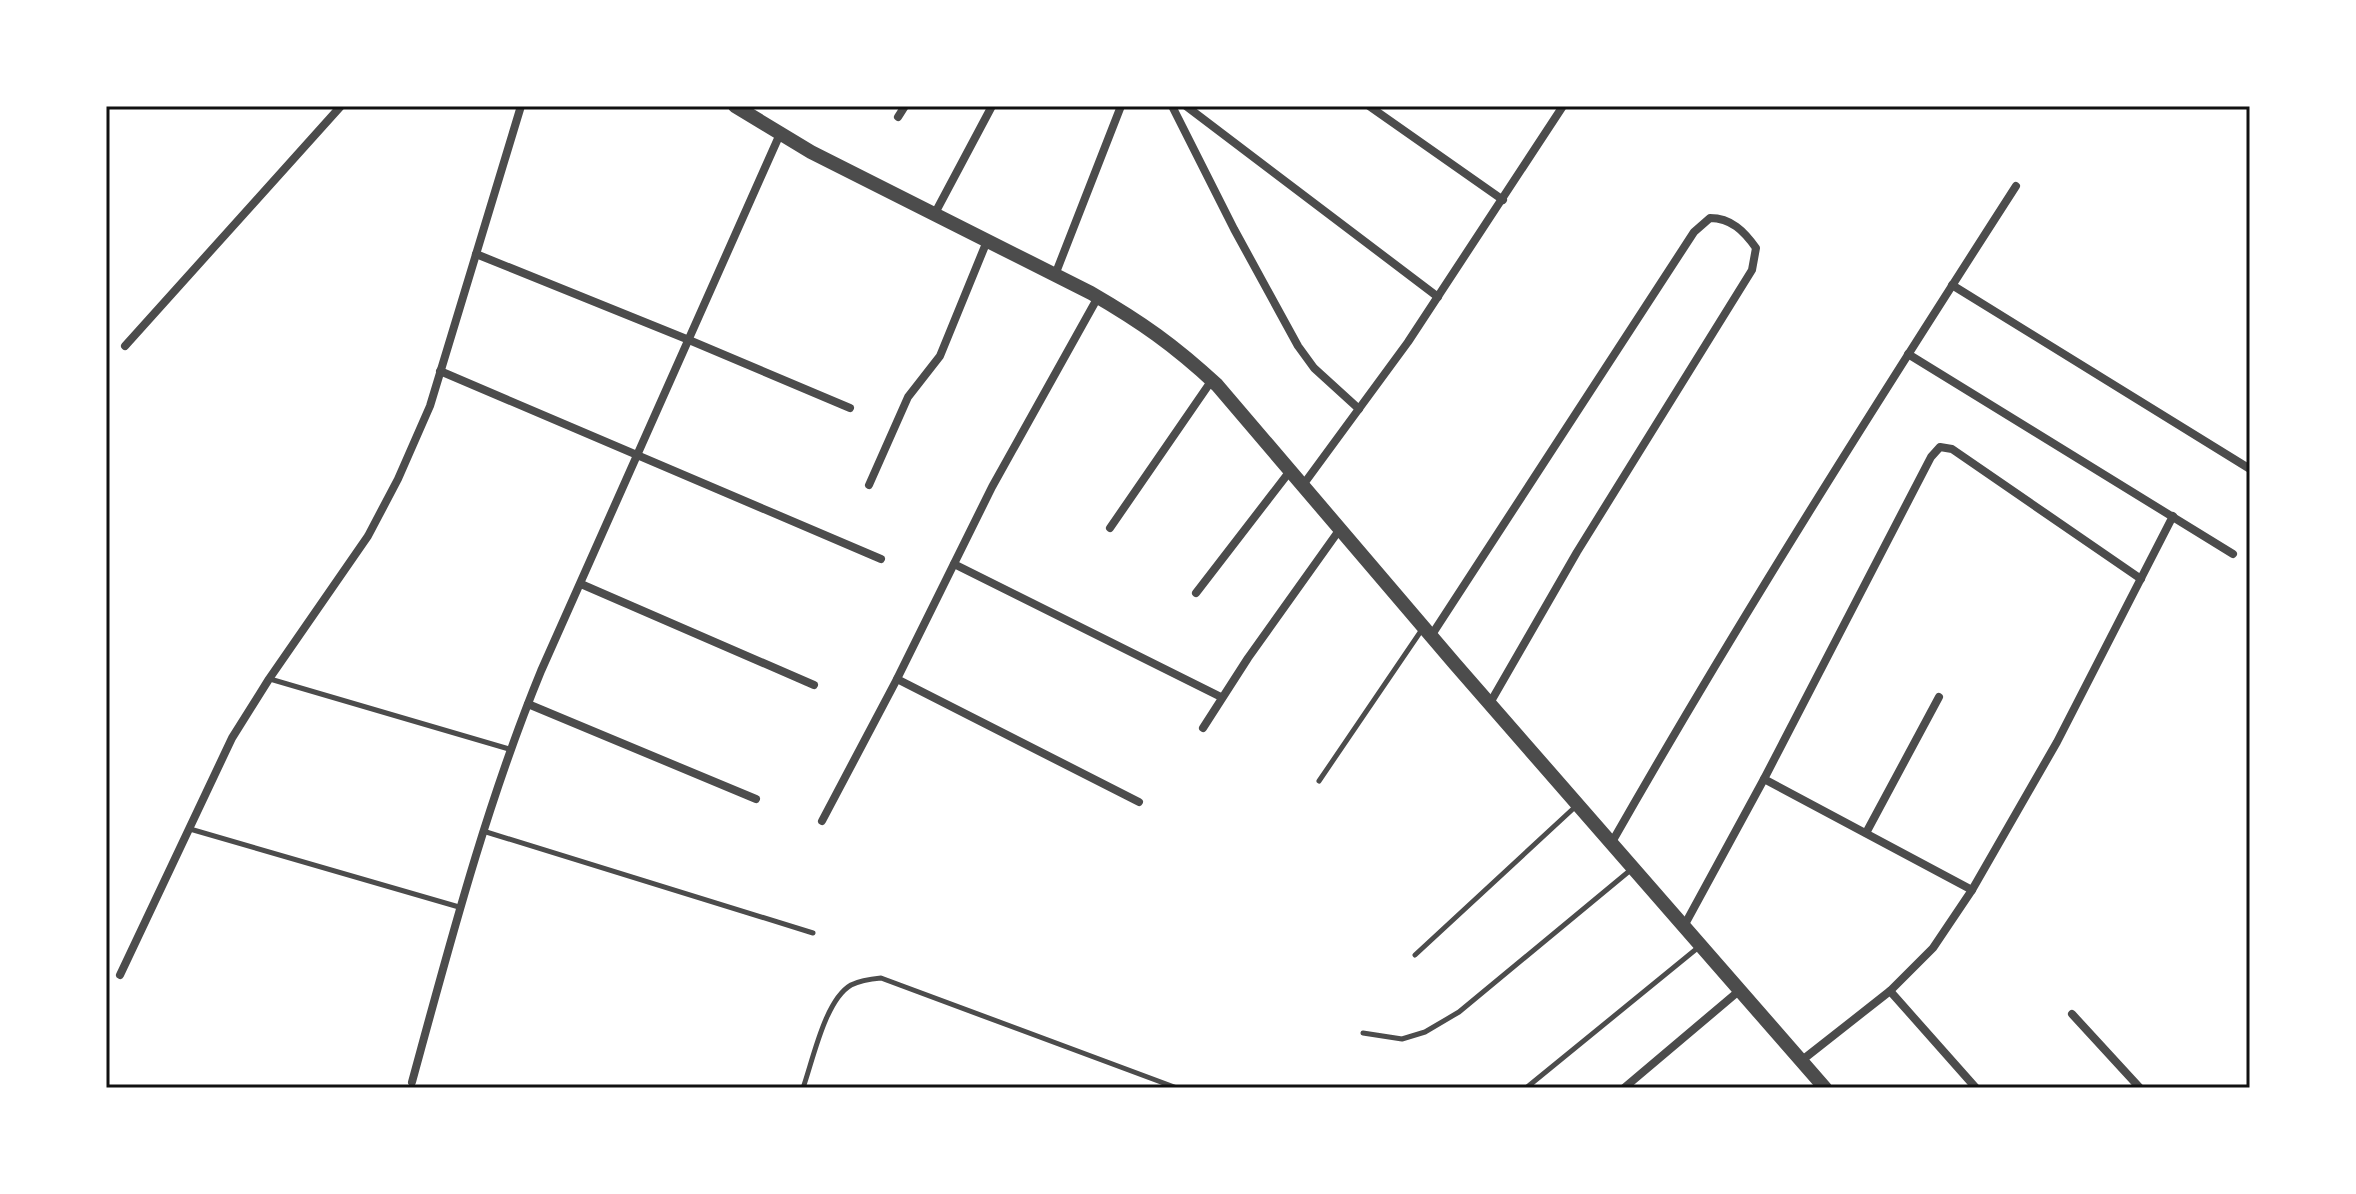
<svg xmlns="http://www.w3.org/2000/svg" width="2356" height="1194" viewBox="0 0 2356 1194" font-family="'PT Sans Narrow',sans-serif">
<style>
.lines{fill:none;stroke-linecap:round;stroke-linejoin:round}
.service{stroke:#4c4c4c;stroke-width:5}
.minor{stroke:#4c4c4c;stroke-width:8}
.tertiary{stroke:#4c4c4c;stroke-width:14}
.neatline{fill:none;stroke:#111;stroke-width:3}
</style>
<rect width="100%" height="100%" fill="#fff"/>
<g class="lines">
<!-- service -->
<g class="service">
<path d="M270 679 509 749"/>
<path d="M1319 781 1423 628"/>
<path d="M190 829 459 907"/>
<path d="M483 831 813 933"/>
<path d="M1415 955 1575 807"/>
<path d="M1363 1033 1402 1039 1425 1032 1459 1012 1633 868"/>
<path d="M803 1088C813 1060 825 1000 851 985 861 980 870 979 881 978L1177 1088"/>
<path d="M1526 1088 1700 946"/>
</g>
<!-- minor -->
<g class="minor">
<path d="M1172 106 1234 229 1298 346 1314 368 1359 409"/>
<path d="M1186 106 1438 297"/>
<path d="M1369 106 1503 200"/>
<path d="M898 117 905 106"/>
<path d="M934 215 992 106"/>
<path d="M476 254 689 340 850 408"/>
<path d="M1055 275 1121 106"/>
<path d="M1952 285 2250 469"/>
<path d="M125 346 341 106"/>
<path d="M1908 354 2233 554"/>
<path d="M440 371 881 559"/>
<path d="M869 485 908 397 940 356 987 241"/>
<path d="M1303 485 1408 342 1563 106"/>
<path d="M1110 528 1212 380"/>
<path d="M954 564 1221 697"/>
<path d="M581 584 814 685"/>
<path d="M1196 593 1290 471"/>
<path d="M1431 636 1694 232 1710 218C1731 218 1744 231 1756 248L1752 270 1577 552 1490 703"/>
<path d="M897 679 1139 802"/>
<path d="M528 704 756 799"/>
<path d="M1203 728 1248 658 1340 529"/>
<path d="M1764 779 1972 890"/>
<path d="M822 821 897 679 992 487 1098 297"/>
<path d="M1866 833 1939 697"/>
<path d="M1612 842C1739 619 1877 402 2016 186"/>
<path d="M1684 926 1764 779 1931 457 1940 447 1952 449 2141 579"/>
<path d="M120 975 232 738 269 679 368 536 398 479 430 406 521 106"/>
<path d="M1890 991 1976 1088"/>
<path d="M2072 1014 2140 1088"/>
<path d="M1801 1061 1890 991 1933 948 1972 890 2057 742 2173 516"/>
<path d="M412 1082C450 943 486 805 541 671L780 134"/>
<path d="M1624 1088 1740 990"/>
</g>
<!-- tertiary -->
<path class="tertiary" d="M735 106 811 152 1091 293C1141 322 1174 345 1217 385L1455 664 1825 1088"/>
</g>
<!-- border -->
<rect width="2356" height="1194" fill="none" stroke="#ffffff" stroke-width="216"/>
<rect x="108" y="108" width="2140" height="978" class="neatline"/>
</svg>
